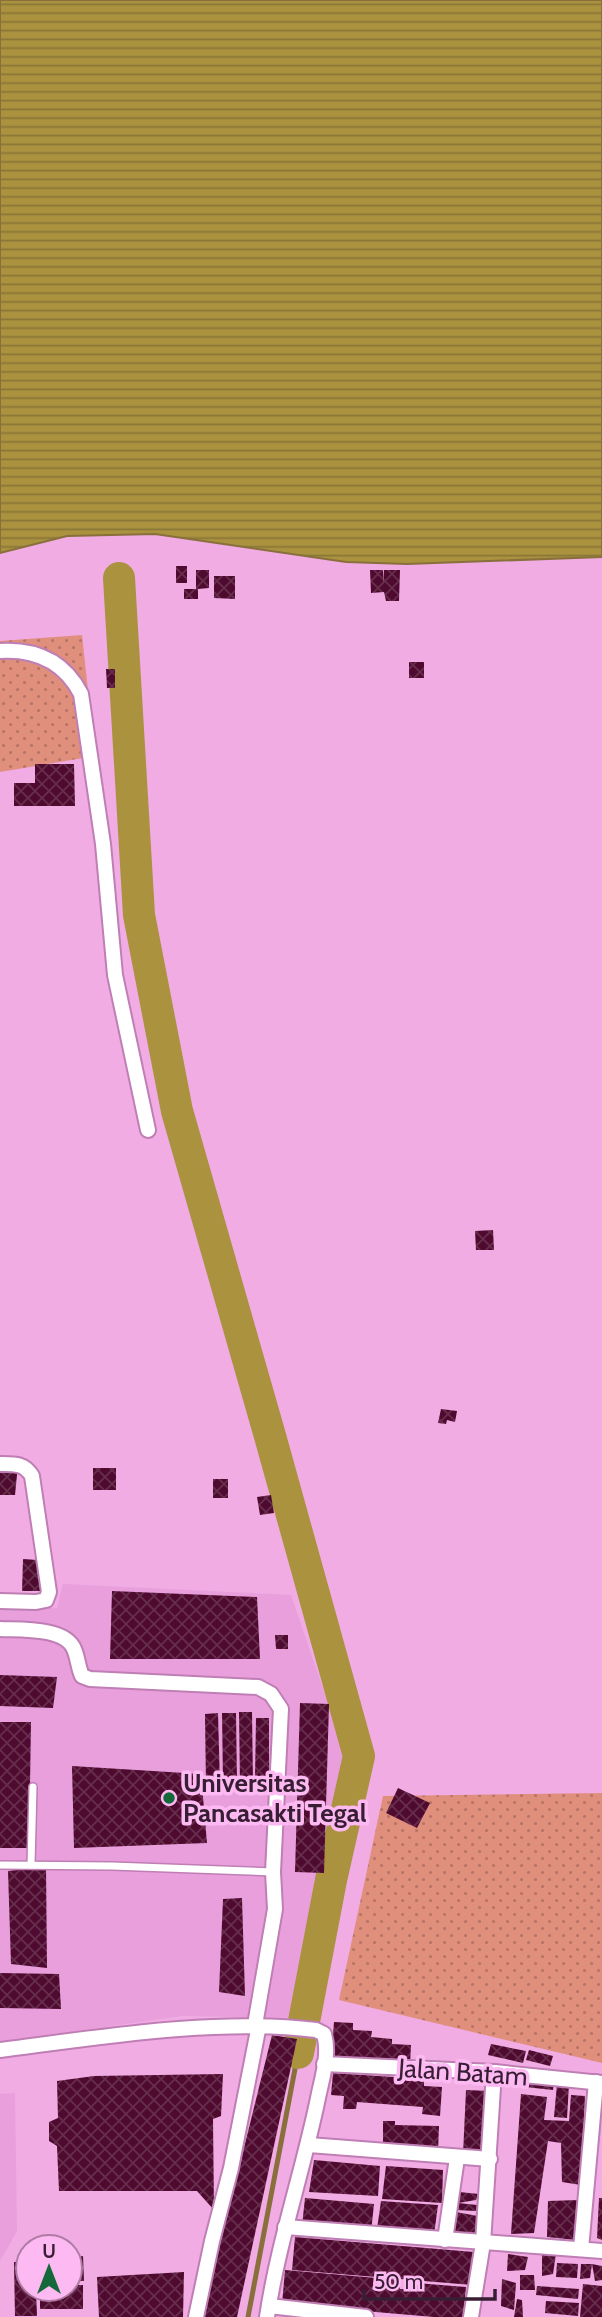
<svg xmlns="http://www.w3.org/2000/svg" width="602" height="2317" viewBox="0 0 602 2317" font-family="Cabin,sans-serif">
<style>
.built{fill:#e89fdc}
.park{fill:url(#park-dots)}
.water{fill:url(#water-rules);stroke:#886f3c;stroke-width:2}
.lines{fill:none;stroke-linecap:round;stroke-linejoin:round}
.stream{stroke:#886f3c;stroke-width:5}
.river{stroke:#aa923f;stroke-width:32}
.building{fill:url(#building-cross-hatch)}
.service-casing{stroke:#bf7eb4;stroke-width:10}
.minor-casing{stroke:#bf7eb4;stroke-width:18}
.service{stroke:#fff;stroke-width:7}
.minor{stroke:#fff;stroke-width:14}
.poi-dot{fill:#156839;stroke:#fdb9f1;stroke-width:2.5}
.labels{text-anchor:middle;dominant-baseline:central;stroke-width:7;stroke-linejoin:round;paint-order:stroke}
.poi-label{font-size:26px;font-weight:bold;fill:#381e34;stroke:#fdb9f1;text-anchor:start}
.street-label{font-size:26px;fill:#381e34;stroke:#fdb9f1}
</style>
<defs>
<pattern id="park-dots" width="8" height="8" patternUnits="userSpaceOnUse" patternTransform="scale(1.75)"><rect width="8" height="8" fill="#e18f7d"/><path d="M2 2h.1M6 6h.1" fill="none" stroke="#b77467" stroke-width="1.8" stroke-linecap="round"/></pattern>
<pattern id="water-rules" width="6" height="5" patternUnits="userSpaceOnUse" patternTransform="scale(1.75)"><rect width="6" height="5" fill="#aa923f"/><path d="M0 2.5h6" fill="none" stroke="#8b7736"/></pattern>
<pattern id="building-cross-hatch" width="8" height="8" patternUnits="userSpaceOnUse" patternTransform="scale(1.75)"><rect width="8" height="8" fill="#4f0a2f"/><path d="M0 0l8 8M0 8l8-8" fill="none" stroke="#662e4c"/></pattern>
</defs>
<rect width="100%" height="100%" fill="#f0ace3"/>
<!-- built -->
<g class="built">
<path d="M63 1584 291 1595 344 1750 326 1880 294 2018 182 2016 0 2042V1607L57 1608Z"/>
<path d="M15 2093 17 2231 0 2261V2094Z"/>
</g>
<!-- park -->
<g class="park">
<path d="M82 635 95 756 0 772V641Z"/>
<path d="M602 1793V2063L339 2000 383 1796Z"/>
</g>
<!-- water -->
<path class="water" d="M0 0H602V557L407 564 346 562 155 534 67 536 0 553Z"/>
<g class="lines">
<!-- stream -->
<path class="stream" d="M248 2317 298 2053"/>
<!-- river -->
<path class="river" d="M119 578 139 915 177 1111 270 1436 359 1756 331 1880 298 2053"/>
</g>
<!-- building -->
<g class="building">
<rect x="176" y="566" width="11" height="17"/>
<path d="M196 570H209V588L198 589V599H184V589H196Z"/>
<path d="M370 570H383V583L384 570H400L399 601H386L384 592 371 593Z"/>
<path d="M214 576H235V599L214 598Z"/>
<rect x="409" y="662" width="15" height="16"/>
<path d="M106 669H115V688H107Z"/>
<path d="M35 764H74L75 806H14V783H35Z"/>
<path d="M493 1230 494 1250H476L475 1231Z"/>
<path d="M441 1409 457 1411 455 1422 447 1420 446 1424 438 1423Z"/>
<path d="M18 1465 15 1495H0V1466Z"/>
<rect x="93" y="1468" width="23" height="22"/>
<rect x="213" y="1479" width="15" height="19"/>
<path d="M271 1495 274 1513 260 1515 257 1497Z"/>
<path d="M23 1559 38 1560 40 1591H22Z"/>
<path d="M112 1591 257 1597 260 1659H110Z"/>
<path d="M275 1635H288V1649H276Z"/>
<path d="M0 1675 57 1677 53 1708 0 1706Z"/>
<path d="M300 1703 329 1704 324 1873 295 1872Z"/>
<path d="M239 1712H252L253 1783 240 1784Z"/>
<path d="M218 1713 220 1785H206L205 1714Z"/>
<path d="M222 1713H236L237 1784H223Z"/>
<path d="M256 1718H269V1778H255Z"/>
<path d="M0 1722H31L29 1848H0Z"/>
<path d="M72 1766 201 1774 207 1843 74 1848Z"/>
<path d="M398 1788 430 1803 417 1828 386 1813Z"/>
<path d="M46 1867 47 1968 11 1964 8 1871Z"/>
<path d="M242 1898 245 1996 219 1992 223 1899Z"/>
<path d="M0 1973 59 1974 61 2009 0 2008Z"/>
<path d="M334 2022 353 2023V2030L372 2031 371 2037 392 2039V2044L411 2045 410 2065 331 2060Z"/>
<path d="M272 2035 297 2039 237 2317H202Z"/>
<path d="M491 2044 526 2051 523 2063 488 2055Z"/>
<path d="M529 2050 553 2056 550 2066 526 2060Z"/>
<path d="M333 2073 424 2079V2086L442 2087 440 2116 422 2114 423 2107 357 2102 356 2109H343L344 2096 331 2095Z"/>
<path d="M223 2074 221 2116 213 2119 214 2210 197 2191H59L57 2146 49 2141V2122L58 2118 57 2081 94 2076Z"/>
<path d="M525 2077 554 2080 553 2090 525 2087Z"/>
<path d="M557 2084 569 2085 567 2118 554 2117Z"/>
<path d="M466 2090 490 2091 487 2155 463 2154Z"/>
<path d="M521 2094 547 2097 544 2120 569 2121 571 2095 585 2096 581 2185 562 2182 561 2143 548 2141 534 2233 511 2234Z"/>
<path d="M383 2121H395V2125L439 2126 438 2152 394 2151V2144H383Z"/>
<path d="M314 2160 380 2166 378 2196 309 2192Z"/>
<path d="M386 2166 443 2170 442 2203 382 2199Z"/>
<path d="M459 2192 479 2194 476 2200 458 2203Z"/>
<path d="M305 2198 374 2204 371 2233 302 2226Z"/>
<path d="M599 2198H602V2240L597 2238Z"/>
<path d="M579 2200 576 2240 547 2237 548 2201Z"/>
<path d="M381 2201 438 2205 434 2235 377 2229Z"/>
<path d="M458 2203 477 2205 476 2211 455 2210Z"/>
<path d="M456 2212 483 2217 479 2239 453 2235Z"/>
<path d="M295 2237 474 2252 472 2285 292 2270Z"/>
<path d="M542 2252 556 2254 553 2274 542 2276Z"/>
<path d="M508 2254 528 2257 525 2270 507 2271Z"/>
<path d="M83 2256 84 2281H70V2257Z"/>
<path d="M14 2262H28V2289H36L37 2316H15Z"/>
<path d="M557 2263 578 2264 577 2278 556 2277Z"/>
<path d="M581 2264H592L590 2278 580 2279Z"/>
<path d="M592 2264 602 2266V2280L595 2281Z"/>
<path d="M285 2270 400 2280V2289L416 2290V2283L466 2287 463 2317H434L282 2304Z"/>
<path d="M184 2272 183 2317H99L97 2277Z"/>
<path d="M520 2275H534L535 2290H520Z"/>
<path d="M502 2279 516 2283 514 2310 501 2306Z"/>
<path d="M583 2284 602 2286V2317H580Z"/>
<path d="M70 2285H83V2309H40V2289H70Z"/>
<path d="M537 2286 579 2289 578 2299 536 2295Z"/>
<path d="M517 2299 522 2300 523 2317H514Z"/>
<path d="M546 2301 579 2303 578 2316 545 2313Z"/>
</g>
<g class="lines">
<!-- service casing -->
<g class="service-casing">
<g id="service">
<path d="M0 1865 112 1866 273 1872"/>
<path d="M31 1865 33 1787"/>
</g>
</g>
<!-- minor casing -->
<g class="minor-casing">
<g id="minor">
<path d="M0 651C35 649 64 661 81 694L103 844 115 975 148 1130"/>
<path d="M0 1464C14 1464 24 1463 32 1476L49 1592 46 1600 36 1602 0 1601"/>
<path d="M0 1629C20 1630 65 1627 74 1649 78 1658 78 1667 82 1676L90 1679 258 1687 271 1694 281 1709 273 1872 275 1909 255 2025"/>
<path d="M0 2050C101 2037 215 2018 316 2030L324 2034C330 2054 322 2078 318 2098 303 2171 278 2243 267 2317"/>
<path d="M324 2064 494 2072 602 2083"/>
<path d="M309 2145 490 2159"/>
<path d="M285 2227 602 2251"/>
<path d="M445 2240 457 2158"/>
<path d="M581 2249 596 2082"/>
<path d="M269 2306 366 2317"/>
<path d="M196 2317 212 2241 231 2168 259 2025"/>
<path d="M471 2317 483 2243 494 2072"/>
</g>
</g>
<!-- service -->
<use href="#service" class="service"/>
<!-- minor -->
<use href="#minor" class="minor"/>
</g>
<!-- markers -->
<circle class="poi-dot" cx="169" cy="1798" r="7"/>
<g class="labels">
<!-- poi labels -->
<g class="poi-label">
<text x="183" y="1783">Universitas<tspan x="183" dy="30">Pancasakti Tegal</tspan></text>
</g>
<!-- street labels -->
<g class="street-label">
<text transform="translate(463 2072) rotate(4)">Jalan Batam</text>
</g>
</g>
<!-- north arrow -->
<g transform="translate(49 2268)"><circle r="33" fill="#fdb9f1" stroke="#ae7ba5" stroke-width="2"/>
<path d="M0-5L12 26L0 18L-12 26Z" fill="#156839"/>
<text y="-10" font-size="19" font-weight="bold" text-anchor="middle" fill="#381e34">U</text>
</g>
<!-- scale -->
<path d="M364 2289v10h131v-10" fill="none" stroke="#381e34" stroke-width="3.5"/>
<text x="374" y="2289" font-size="21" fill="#381e34" stroke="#fdb9f1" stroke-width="5" paint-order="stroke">50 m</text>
</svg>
